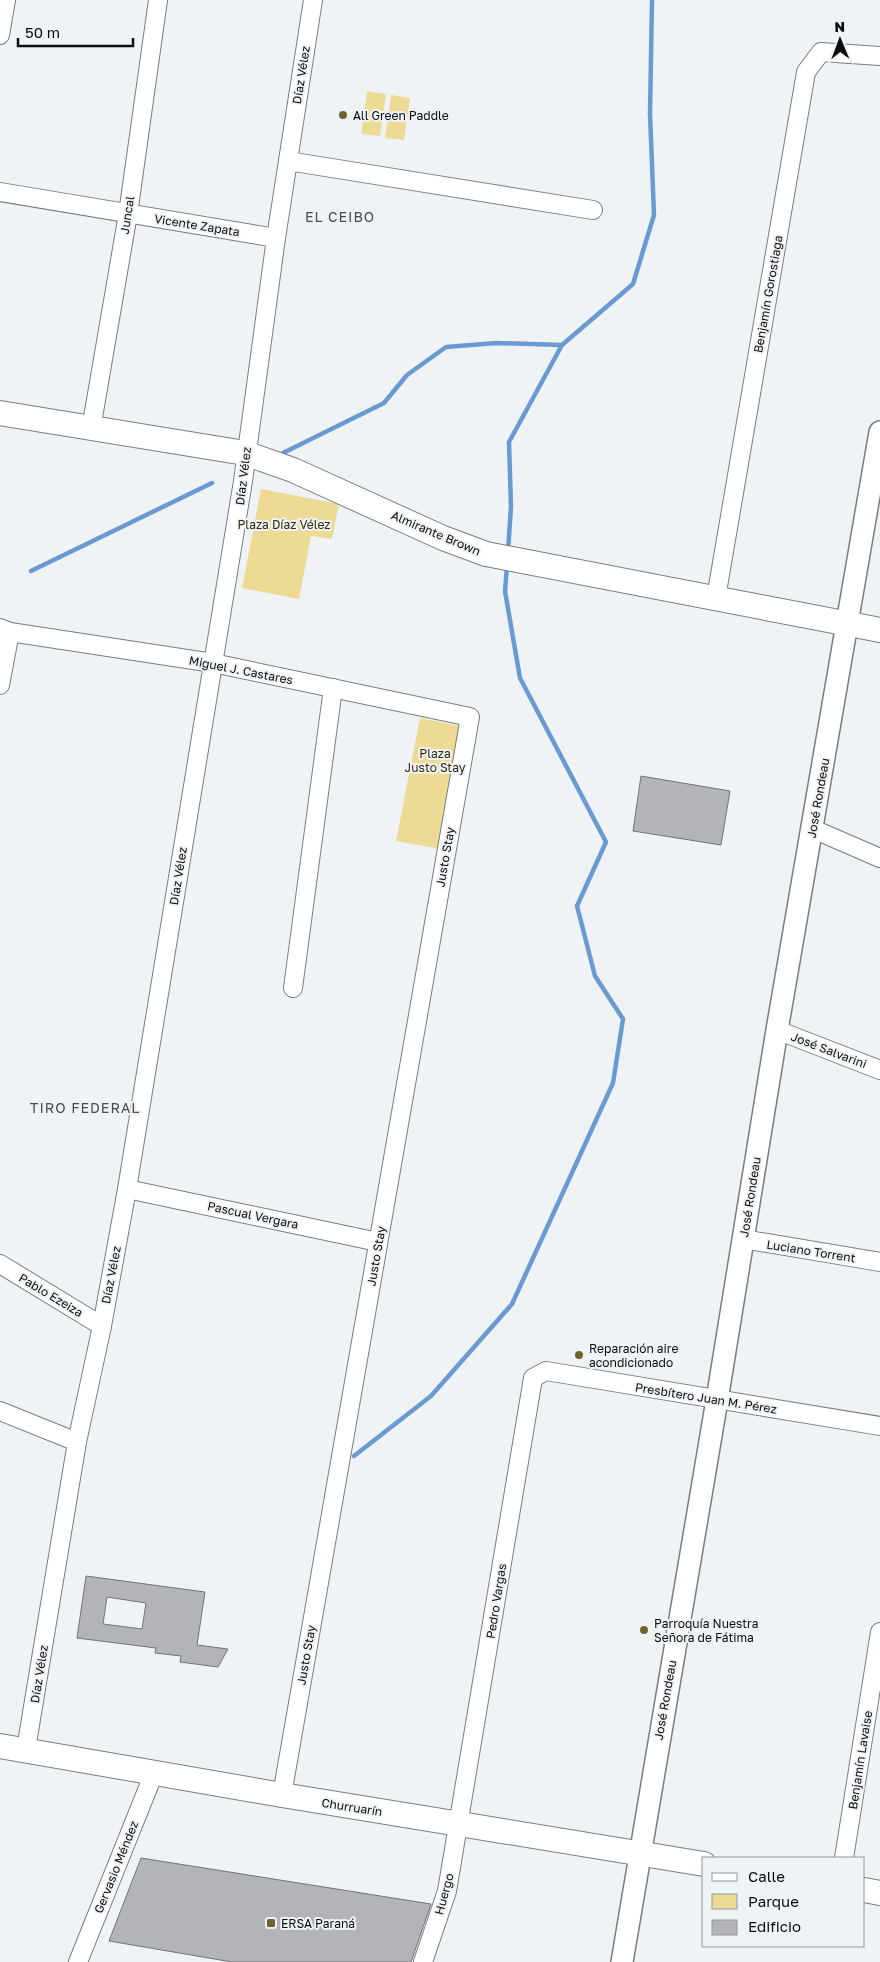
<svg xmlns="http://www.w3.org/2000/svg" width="880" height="1962" viewBox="0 0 880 1962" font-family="'Golos Text',sans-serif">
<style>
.green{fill:#ecda95}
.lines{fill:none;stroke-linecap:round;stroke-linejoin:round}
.stream{stroke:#6a9ad2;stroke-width:4.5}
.building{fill:#b2b4b7;stroke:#717376;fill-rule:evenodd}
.minor-casing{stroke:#7a7c7f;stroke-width:20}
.tertiary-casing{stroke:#7a7c7f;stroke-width:24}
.secondary-casing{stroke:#7a7c7f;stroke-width:26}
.minor{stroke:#fff;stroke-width:18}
.tertiary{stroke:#fff;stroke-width:21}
.secondary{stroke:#fff;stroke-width:24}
.poi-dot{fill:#706330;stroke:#f0f3f6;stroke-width:2}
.labels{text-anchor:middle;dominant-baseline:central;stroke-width:4;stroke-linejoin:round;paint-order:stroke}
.street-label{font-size:12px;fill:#0b0c0d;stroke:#f0f3f6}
.poi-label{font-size:12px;fill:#0b0c0d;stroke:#f0f3f6;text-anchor:start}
.park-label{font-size:12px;fill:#332a07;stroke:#f0f3f6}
.neighbourhood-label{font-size:14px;letter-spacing:1px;fill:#494b4e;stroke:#f0f3f6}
</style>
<rect width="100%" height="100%" fill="#f0f3f6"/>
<!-- green -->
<g class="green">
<path d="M367 91 386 94 380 136 361 134Z"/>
<path d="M391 95 410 98 404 140 385 138Z"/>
<path d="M261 489 339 504 332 539 311 536 299 599 242 588Z"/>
<path d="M420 718 464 727 441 849 396 841Z"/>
</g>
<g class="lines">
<!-- stream -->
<g class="stream">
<path d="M283 453 384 403 407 375 446 347 496 343 562 345"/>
<path d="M508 551 511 507 509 442 562 345 633 284 654 215 650 114 652 0"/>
<path d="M31 571 212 483"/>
<path d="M354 1456 431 1396 512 1304 613 1083 623 1019 595 976 577 906 606 842 520 678 505 591 507 566"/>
</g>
</g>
<!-- building -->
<g class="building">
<path d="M641 776 730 791 721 845 633 831Z"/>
<path d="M86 1576 205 1592 197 1645 228 1649 218 1667 180 1662 181 1656 155 1653 156 1648 77 1638ZM107 1597 146 1603 142 1629 103 1624Z"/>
<path d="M141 1858 431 1904 411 1962H232L109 1941Z"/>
</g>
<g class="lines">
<!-- minor casing -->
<g class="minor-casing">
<g id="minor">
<path d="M0 35 6 0"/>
<path d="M288 161 593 210"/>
<path d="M0 192 276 238"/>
<path d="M91 429 128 214 158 0"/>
<path d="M716 598 806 72 821 52 880 56"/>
<path d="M0 628 10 632 213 663 470 717 282 1795"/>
<path d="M0 685 10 632"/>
<path d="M813 829 880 858"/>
<path d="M293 988 333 688"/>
<path d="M777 1030 880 1070"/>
<path d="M127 1189 378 1242"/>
<path d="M743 1239 880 1262"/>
<path d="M0 1264 102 1326"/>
<path d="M0 1411 77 1442"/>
<path d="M26 1749 77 1442 102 1326 127 1189 243 481 276 238 313 0"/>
<path d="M844 1858 880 1632"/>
<path d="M78 1962 154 1773"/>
<path d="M423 1962 447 1891 533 1378 546 1371 880 1426"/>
</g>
</g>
<!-- tertiary casing -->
<g class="tertiary-casing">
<path id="tertiary" d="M622 1962 717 1400 777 1030 880 432"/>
</g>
<!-- secondary casing -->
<g class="secondary-casing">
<g id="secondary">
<path d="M0 413 245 453 293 470 443 538 486 554 880 630"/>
<path d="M0 1746 282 1795 704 1864"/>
<path d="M864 1890 880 1893"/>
</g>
</g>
<!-- minor -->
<use href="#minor" class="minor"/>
<!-- tertiary -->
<use href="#tertiary" class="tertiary"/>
<!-- secondary -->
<use href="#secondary" class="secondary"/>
</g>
<!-- markers -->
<g class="poi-dot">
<circle cx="343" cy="115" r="5"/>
<circle cx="579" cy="1355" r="5"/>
<circle cx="644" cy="1630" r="5"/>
<rect x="266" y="1918" width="10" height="10" rx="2.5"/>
</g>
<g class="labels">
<!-- street labels -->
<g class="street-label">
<text transform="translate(301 75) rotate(-81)">Díaz Vélez</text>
<text transform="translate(127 215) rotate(-81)">Juncal</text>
<text transform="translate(197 225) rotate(9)">Vicente Zapata</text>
<text transform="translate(768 294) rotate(-80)">Benjamín Gorostiaga</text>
<text transform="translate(243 476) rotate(-83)">Díaz Vélez</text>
<text transform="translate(436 533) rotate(23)">Almirante Brown</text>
<text transform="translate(241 670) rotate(11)">Miguel J. Castares</text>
<text transform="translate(818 798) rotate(-80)">José Rondeau</text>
<text transform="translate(445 857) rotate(-80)">Justo Stay</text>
<text transform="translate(178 876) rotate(-81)">Díaz Vélez</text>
<text transform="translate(829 1050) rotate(21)">José Salvarini</text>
<text transform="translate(750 1197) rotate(-81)">José Rondeau</text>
<text transform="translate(253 1215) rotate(12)">Pascual Vergara</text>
<text transform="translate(811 1251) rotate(9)">Luciano Torrent</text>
<text transform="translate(376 1256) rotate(-80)">Justo Stay</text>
<text transform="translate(111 1275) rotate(-79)">Díaz Vélez</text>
<text transform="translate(51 1295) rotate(31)">Pablo Ezeiza</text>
<text transform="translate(706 1398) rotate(9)">Presbítero Juan M. Pérez</text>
<text transform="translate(496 1601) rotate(-81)">Pedro Vargas</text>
<text transform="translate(306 1655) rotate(-80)">Justo Stay</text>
<text transform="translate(39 1674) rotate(-81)">Díaz Vélez</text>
<text transform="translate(665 1700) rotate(-80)">José Rondeau</text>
<text transform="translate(860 1760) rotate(-81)">Benjamín Lavaise</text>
<text transform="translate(352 1807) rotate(9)">Churruarín</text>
<text transform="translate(116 1867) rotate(-68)">Gervasio Méndez</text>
<text transform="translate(444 1894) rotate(-75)">Huergo</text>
</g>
<!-- poi labels -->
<g class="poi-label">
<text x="353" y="115">All Green Paddle</text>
<text x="589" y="1348">Reparación aire<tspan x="589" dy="14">acondicionado</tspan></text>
<text x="654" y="1623">Parroquía Nuestra<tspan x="654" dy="14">Señora de Fátima</tspan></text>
<text x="281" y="1923">ERSA Paraná</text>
</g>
<!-- park labels -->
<g class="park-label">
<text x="284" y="524">Plaza Díaz Vélez</text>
<text x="435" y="753">Plaza<tspan x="435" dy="14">Justo Stay</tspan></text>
</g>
<!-- neighbourhood labels -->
<g class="neighbourhood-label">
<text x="340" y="216">EL CEIBO</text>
<text x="85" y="1107">TIRO FEDERAL</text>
</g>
</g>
<!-- legend -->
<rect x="702" y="1857" width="162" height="90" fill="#f0f3f6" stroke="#949799"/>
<rect x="712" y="1873" width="25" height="8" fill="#ffffff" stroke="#949799"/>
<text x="748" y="1882" font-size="15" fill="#0b0c0d">Calle</text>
<rect x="712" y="1894" width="25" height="15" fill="#ecda95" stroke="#949799"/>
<text x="748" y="1907" font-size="15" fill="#0b0c0d">Parque</text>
<rect x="712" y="1920" width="25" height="15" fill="#b2b4b7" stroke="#949799"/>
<text x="748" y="1932" font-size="15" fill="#0b0c0d">Edificio</text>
<!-- north arrow -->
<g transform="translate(840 40) rotate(359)" stroke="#f0f3f6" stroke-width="4" paint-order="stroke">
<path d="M0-4L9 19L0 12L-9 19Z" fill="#0b0c0d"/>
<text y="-8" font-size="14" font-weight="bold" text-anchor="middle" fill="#0b0c0d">N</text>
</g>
<!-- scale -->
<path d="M18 38v8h115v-8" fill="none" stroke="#0b0c0d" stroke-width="2.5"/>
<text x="25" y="38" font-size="15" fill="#0b0c0d" stroke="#f0f3f6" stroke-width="4" paint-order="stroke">50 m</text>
</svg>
